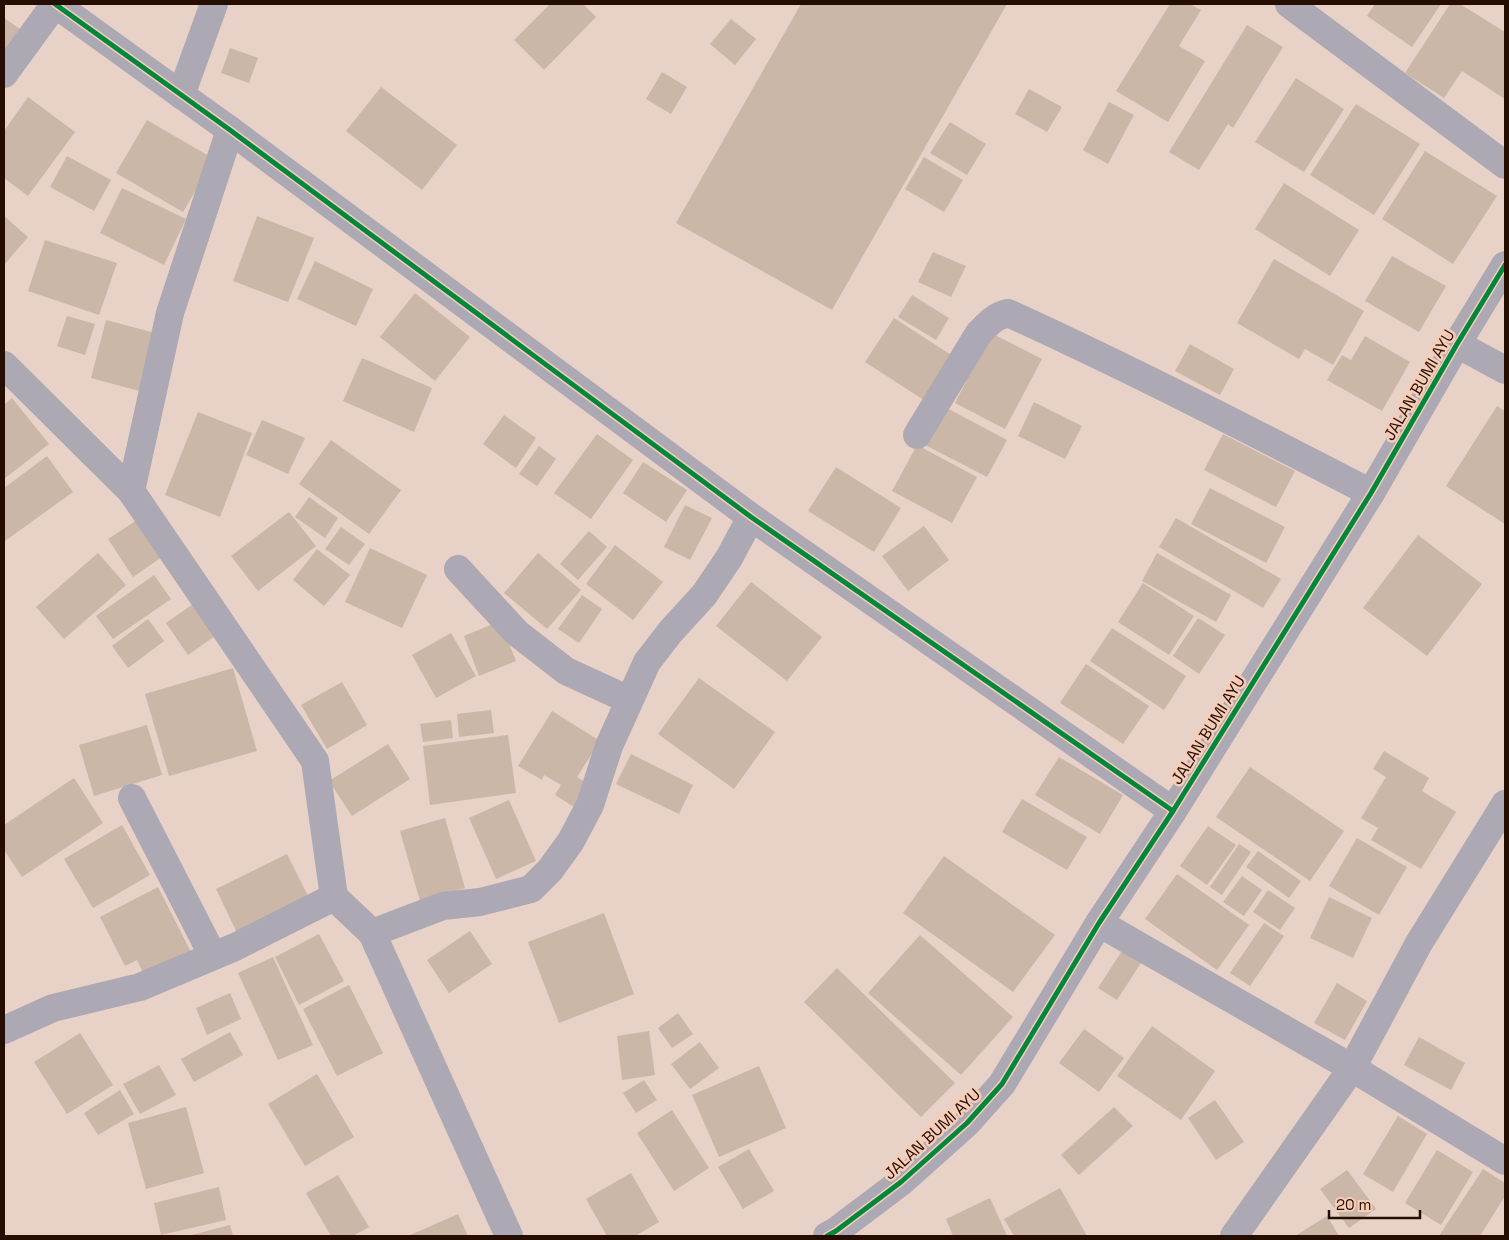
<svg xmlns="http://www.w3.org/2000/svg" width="1509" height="1240" viewBox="0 0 1509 1240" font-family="'Space Grotesk',sans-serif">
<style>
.building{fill:#cbb7a7}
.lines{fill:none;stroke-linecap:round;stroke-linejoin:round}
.minor{stroke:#aca8b4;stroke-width:28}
.cycleway-casing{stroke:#f7cdb7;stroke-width:8}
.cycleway{stroke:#00873e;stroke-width:5}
.labels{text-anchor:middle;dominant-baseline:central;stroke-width:5;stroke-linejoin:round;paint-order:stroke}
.street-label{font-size:16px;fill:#250d02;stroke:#f7cdb7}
</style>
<rect width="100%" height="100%" fill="#e8d1c6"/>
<!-- building -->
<g class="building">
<path d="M550 4H583L596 17 544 70 514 40Z"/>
<path d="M801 4H1007L832 310 676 223Z"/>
<path d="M1170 4H1190L1201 10 1179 46 1205 61 1168 122 1116 91Z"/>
<path d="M1375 4H1441L1412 47 1367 16Z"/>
<path d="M1450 4H1460L1505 32V99L1462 71 1444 98 1405 73Z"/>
<path d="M4 18 23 31 4 60Z"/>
<path d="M731 19 756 39 735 65 710 44Z"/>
<path d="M1247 25 1283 47 1233 128 1228 124 1199 170 1169 152Z"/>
<path d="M230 48 258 58 249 83 221 73Z"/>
<path d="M662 72 687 87 671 114 646 99Z"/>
<path d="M1296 78 1344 109 1304 172 1255 142Z"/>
<path d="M381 87 457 145 422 190 346 131Z"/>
<path d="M1029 89 1062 107 1047 132 1015 114Z"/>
<path d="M28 97 75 132 28 196 4 178V131Z"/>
<path d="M1109 102 1134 115 1108 164 1083 150Z"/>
<path d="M1356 104 1420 144 1374 215 1310 175Z"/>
<path d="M147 120 214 159 183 212 116 173Z"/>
<path d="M950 122 986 144 967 175 930 153Z"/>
<path d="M1425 151 1497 196 1453 264 1382 219Z"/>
<path d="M67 156 111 180 94 211 50 187Z"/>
<path d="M924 157 963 180 944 212 905 189Z"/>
<path d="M1284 183 1359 230 1330 276 1255 229Z"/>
<path d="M122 188 186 219 164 265 100 233Z"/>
<path d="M4 216 28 237 4 265Z"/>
<path d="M257 216 314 238 288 302 233 281Z"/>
<path d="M45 240 117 263 99 315 28 291Z"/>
<path d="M933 252 966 266 951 297 918 282Z"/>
<path d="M1392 256 1446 286 1419 332 1365 301Z"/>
<path d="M1274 259 1364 311 1333 365 1305 349 1299 359 1237 323Z"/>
<path d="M315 261 373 289 356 326 297 299Z"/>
<path d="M415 293 470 337 435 381 380 337Z"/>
<path d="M912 295 949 318 936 340 898 317Z"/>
<path d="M67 316 95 324 85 355 57 346Z"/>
<path d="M894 318 959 360 930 404 865 362Z"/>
<path d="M106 320 159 334 143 392 91 378Z"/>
<path d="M991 333 1042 359 1005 429 955 403Z"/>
<path d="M1365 336 1410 362 1382 411 1327 380 1342 355 1351 360Z"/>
<path d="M1190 344 1234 369 1220 395 1175 371Z"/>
<path d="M362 358 432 388 414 432 343 401Z"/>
<path d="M12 398 49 444 4 479V405Z"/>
<path d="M1034 402 1082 426 1065 459 1018 436Z"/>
<path d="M943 406 1007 440 987 477 923 444Z"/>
<path d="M1497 406 1505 411V524L1446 486Z"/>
<path d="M198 412 252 433 220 517 165 495Z"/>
<path d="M504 415 536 438 516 468 483 444Z"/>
<path d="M262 420 305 438 288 474 246 455Z"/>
<path d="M597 434 633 460 591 519 554 493Z"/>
<path d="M1223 434 1295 471 1276 507 1204 470Z"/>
<path d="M331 440 401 490 369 534 299 484Z"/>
<path d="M917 445 977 477 952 523 892 491Z"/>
<path d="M539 446 556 459 537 486 519 474Z"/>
<path d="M47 456 73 492 5 541 4 539V488Z"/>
<path d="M643 462 687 490 666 522 623 493Z"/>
<path d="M836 467 901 508 874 552 808 511Z"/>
<path d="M1210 488 1285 527 1266 563 1191 524Z"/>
<path d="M309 497 338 518 325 538 295 517Z"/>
<path d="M685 505 712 518 690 560 664 547Z"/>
<path d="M289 512 316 546 258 591 231 556Z"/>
<path d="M1176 518 1281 579 1263 608 1159 547Z"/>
<path d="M137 520 162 557 133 577 108 539Z"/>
<path d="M924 526 949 560 908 591 882 556Z"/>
<path d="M341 527 365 544 349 565 325 549Z"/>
<path d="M589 531 607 547 578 580 560 564Z"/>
<path d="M1418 535 1482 584 1427 656 1363 608Z"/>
<path d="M615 545 663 582 633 620 586 584Z"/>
<path d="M370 548 427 575 402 628 345 602Z"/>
<path d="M317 549 350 575 324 606 293 580Z"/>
<path d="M98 553 126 585 64 639 36 607Z"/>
<path d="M538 553 581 590 547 629 504 593Z"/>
<path d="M1157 553 1231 595 1216 622 1142 581Z"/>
<path d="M154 575 171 599 113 639 96 616Z"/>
<path d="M751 582 822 637 787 681 716 626Z"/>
<path d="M1143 583 1194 616 1169 655 1118 622Z"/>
<path d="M582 595 602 609 579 643 558 629Z"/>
<path d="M193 604 215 636 188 655 166 623Z"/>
<path d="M1198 618 1225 635 1199 674 1173 656Z"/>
<path d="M148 619 164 641 128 668 112 646Z"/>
<path d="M500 621 516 661 479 676 464 636Z"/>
<path d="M1112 628 1186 676 1164 710 1090 661Z"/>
<path d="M451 633 476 676 436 698 412 655Z"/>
<path d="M1086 664 1149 706 1123 744 1060 703Z"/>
<path d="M233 668 257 751 169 776 145 694Z"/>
<path d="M699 678 775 732 734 789 658 734Z"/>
<path d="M342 682 367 725 327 749 301 705Z"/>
<path d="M491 710 494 733 459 737 457 714Z"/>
<path d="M552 711 600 741 577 777 588 784 574 807 555 795 561 785 544 775 542 780 518 766Z"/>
<path d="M451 720 453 738 423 742 420 724Z"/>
<path d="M147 725 162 775 94 796 79 745Z"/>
<path d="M508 735 516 793 430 805 423 746Z"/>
<path d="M388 744 410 779 352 816 329 781Z"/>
<path d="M1384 751 1429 778 1422 791 1456 812 1421 869 1371 840 1378 828 1361 818 1386 777 1373 769Z"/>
<path d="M631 754 693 785 679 814 616 784Z"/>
<path d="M1059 757 1123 795 1100 834 1035 795Z"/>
<path d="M1250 767 1344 831 1310 881 1216 817Z"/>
<path d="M74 778 103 823 22 877 4 850V825Z"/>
<path d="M1022 799 1087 837 1067 870 1002 832Z"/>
<path d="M509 800 536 861 496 879 469 818Z"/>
<path d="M445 818 465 888 420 901 400 831Z"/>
<path d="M122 825 150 875 93 908 64 859Z"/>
<path d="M1208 826 1236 845 1207 885 1180 866Z"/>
<path d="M1357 838 1407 867 1379 915 1329 886Z"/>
<path d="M1239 844 1251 852 1222 895 1210 887Z"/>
<path d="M1258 851 1301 881 1289 898 1246 867Z"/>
<path d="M287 854 312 904 240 939 216 889Z"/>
<path d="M944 856 1055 935 1013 992 903 913Z"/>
<path d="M1177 874 1249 925 1217 970 1145 919Z"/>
<path d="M1242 876 1262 890 1244 916 1223 902Z"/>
<path d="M158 887 194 958 147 981 137 960 125 966 100 917Z"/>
<path d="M1268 890 1295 908 1280 930 1253 912Z"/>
<path d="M1329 897 1372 918 1353 958 1310 938Z"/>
<path d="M604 913 634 994 559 1023 528 942Z"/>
<path d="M1264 923 1284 936 1250 986 1230 973Z"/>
<path d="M470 931 492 964 449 993 427 960Z"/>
<path d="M319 934 344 981 299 1005 275 957Z"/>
<path d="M920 935 1013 1017 961 1075 868 993Z"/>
<path d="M1127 943 1146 955 1117 1000 1098 988Z"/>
<path d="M273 957 313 1045 278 1060 238 973Z"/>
<path d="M837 968 955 1083 921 1117 804 1002Z"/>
<path d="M1337 983 1367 1001 1345 1040 1314 1023Z"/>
<path d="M349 985 383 1053 337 1076 303 1009Z"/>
<path d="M230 993 241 1019 207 1035 196 1008Z"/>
<path d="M678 1013 693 1034 672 1048 658 1028Z"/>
<path d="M1152 1026 1215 1071 1181 1120 1117 1076Z"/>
<path d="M1084 1029 1124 1058 1099 1092 1059 1063Z"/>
<path d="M649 1031 655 1075 622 1080 617 1036Z"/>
<path d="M230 1032 243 1055 194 1082 181 1059Z"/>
<path d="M80 1033 113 1085 67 1114 34 1062Z"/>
<path d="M1419 1037 1465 1063 1451 1090 1404 1065Z"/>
<path d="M700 1042 719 1068 690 1089 671 1064Z"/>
<path d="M159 1065 176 1095 140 1114 123 1084Z"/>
<path d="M759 1066 786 1128 719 1157 692 1095Z"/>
<path d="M317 1074 354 1137 305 1166 268 1104Z"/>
<path d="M644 1080 657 1100 636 1113 623 1093Z"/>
<path d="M120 1090 134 1114 98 1135 84 1113Z"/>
<path d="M1215 1100 1244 1142 1216 1160 1188 1118Z"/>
<path d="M186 1107 204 1173 146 1189 128 1123Z"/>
<path d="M1114 1107 1133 1126 1079 1175 1061 1155Z"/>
<path d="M672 1110 709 1168 674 1191 637 1133Z"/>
<path d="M1398 1116 1427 1134 1393 1192 1363 1174Z"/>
<path d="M749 1149 774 1191 743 1209 718 1167Z"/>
<path d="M1437 1150 1473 1172 1441 1225 1405 1203Z"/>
<path d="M1483 1169 1505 1183V1196L1480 1236H1439Z"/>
<path d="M1347 1170 1376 1209 1349 1228 1320 1189Z"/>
<path d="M631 1173 659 1222 635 1236H607L586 1199Z"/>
<path d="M338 1175 369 1227 353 1236H331L306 1193Z"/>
<path d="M219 1187 226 1220 161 1235 154 1203Z"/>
<path d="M1060 1188 1087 1236H1014L1004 1219Z"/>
<path d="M990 1198 1007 1236H953L946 1219Z"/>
<path d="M458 1214 468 1236H408Z"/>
<path d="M1327 1216 1339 1236H1295Z"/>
<path d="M230 1225 233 1236H188Z"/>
</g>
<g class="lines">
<!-- minor -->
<g class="minor">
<path d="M55 4 230 130 751 517 1173 811"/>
<path d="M1289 4 1505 165"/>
<path d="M4 74 55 4"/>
<path d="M181 95 214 4"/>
<path d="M1457 344 1505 370"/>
<path d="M4 365 131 491 315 761 334 897 372 933 509 1236"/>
<path d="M917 435 979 333C989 323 995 316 1008 313 1131 369 1251 431 1371 493"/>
<path d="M131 491 170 313 230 130"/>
<path d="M458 569 517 633 566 671 629 700"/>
<path d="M132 798 213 956"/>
<path d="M1099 923 1352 1068 1505 1161"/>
<path d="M372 933 443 906 480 902 531 889 550 870 571 841 590 805 609 746 647 662 671 631 704 595 729 558 751 517"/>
<path d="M4 1030 53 1008 140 987 235 947 334 897"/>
<path d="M827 1236 836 1231 901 1182 967 1123 1002 1084 1099 923 1173 811 1371 493 1457 344 1505 265"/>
<path d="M1234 1236 1352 1068 1419 943 1505 804"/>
</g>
<!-- cycleway casing -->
<g class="cycleway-casing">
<g id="cycleway">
<path d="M55 4 230 130 751 517 1173 811"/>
<path d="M827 1236 836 1231 901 1182 967 1123 1002 1084 1099 923 1173 811 1371 493 1457 344 1505 265"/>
</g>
</g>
<!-- cycleway -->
<use href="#cycleway" class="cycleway"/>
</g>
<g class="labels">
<!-- street labels -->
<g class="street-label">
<text transform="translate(1419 385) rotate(-60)">JALAN BUMI AYU</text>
<text transform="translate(1208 730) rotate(-58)">JALAN BUMI AYU</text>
<text transform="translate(932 1134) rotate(-43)">JALAN BUMI AYU</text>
</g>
</g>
<!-- border -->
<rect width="1509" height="1240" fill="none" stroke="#250d02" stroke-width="10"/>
<!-- scale -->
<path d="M1329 1210v8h91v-8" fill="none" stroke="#250d02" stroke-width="2.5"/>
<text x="1336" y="1210" font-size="15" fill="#250d02" stroke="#f7cdb7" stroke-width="4" paint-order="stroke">20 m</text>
</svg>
